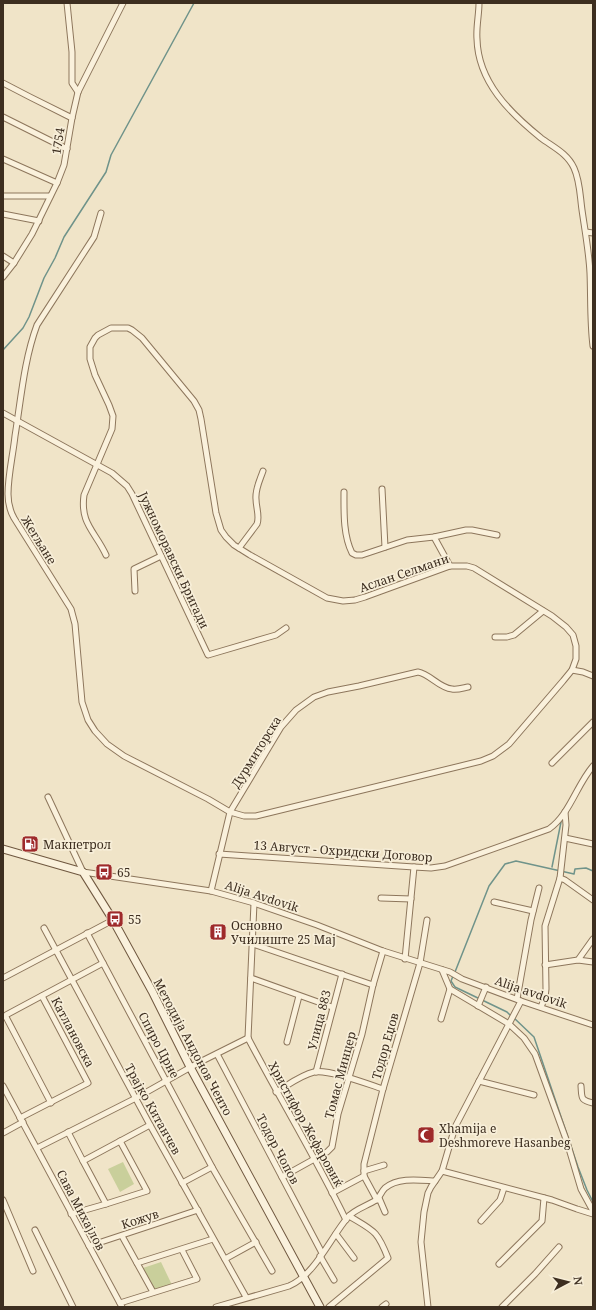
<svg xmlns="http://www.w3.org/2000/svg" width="596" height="1310" viewBox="0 0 596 1310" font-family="'Noto Serif',serif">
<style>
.green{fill:#c9cf9b}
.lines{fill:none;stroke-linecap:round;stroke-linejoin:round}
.stream{stroke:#6f938a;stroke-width:1.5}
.street-casing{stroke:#8d765c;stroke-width:7}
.secondary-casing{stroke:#6f573f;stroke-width:9}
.street{stroke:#faf1dc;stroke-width:5}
.secondary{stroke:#faf1dc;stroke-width:7}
.labels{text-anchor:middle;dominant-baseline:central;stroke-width:3.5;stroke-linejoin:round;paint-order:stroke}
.street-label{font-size:12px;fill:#3d2e20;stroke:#f7eed8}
.poi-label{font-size:12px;fill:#3d2e20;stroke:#f7eed8;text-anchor:start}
</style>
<rect width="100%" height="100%" fill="#f0e4c8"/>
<!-- green -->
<g class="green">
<path d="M123 1162 134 1184 120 1192 108 1169Z"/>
<path d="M161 1262 172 1285 155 1291 143 1268Z"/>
</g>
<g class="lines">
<!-- stream -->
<g class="stream">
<path d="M3 350 23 328 29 317 44 278 55 258 64 237 106 172 111 155 194 3"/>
<path d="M552 867 561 822"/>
<path d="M455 972 489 886 505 864 516 861 574 874 575 869 586 868 593 871"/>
<path d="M453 976 451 981 455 987 507 1012 511 1016"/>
<path d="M514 1018 534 1037 578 1167 587 1190 593 1202"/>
</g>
<!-- street casing -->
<g class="street-casing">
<g id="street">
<path d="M67 3 72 52V83L78 92"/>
<path d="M479 3C479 15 476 27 477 39 478 82 510 113 541 138 553 147 567 153 574 168 580 181 580 196 582 210 585 231 589 252 590 273 591 297 590 322 593 346"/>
<path d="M3 83 30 97 72 118"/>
<path d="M3 117 67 149"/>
<path d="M3 159 57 183"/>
<path d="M3 196H50"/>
<path d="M101 213 94 237 37 325C24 360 21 399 15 436 13 455 8 475 8 494 8 503 10 511 14 518L71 609 75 624 82 702 88 720 95 731 107 744 124 756 208 799 230 812 244 816H256L481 761 493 756 509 744 563 681 572 670 576 659V646L573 635 566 627 552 616 474 568 467 566H450L365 597 355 600 343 601 327 598 250 555 234 545 226 537 221 530 216 513 201 419 199 410 194 401 142 338 132 330 128 328H111L98 335 95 338 90 347V359L95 375 109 405 113 416 112 429 84 495C80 524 95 531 106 555"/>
<path d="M3 214 39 221"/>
<path d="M586 232 593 233"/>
<path d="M3 256 14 263"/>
<path d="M3 277 14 263 32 234 57 183 64 165 72 118 78 92 123 3"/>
<path d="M3 413 112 473 127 486 132 494 208 655 276 635 286 628"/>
<path d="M382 489 385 547"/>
<path d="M344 492C344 511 343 535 352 553L356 555H362L407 540 434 537 466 530H472L497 535"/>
<path d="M434 537 450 566"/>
<path d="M239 548 257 524C260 516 256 508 256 499 255 489 260 480 263 471"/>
<path d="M135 591 134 569 161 556"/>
<path d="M495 637H507L514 635 543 611"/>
<path d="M572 670 583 672 593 676"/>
<path d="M552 763 593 722"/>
<path d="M48 797 83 872 211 891 254 903 317 925 383 951 450 972 462 979 521 1001 593 1025"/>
<path d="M565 838 593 844"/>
<path d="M219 854 414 867 431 868 445 866 549 829C570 814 576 786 593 766"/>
<path d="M560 878 565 880 593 900"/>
<path d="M211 891 230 812 281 727 296 710 314 697 328 692 359 686 418 672C430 674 439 688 452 689 457 690 463 688 468 687"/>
<path d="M381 898 411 899"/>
<path d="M494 902 533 911"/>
<path d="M44 928 150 1125 246 1297"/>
<path d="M87 933 212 1167 272 1271"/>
<path d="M253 944 373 985"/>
<path d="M405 959 414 867"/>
<path d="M578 960 593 962"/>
<path d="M545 965 578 960 593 939"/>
<path d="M442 970 450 989 509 1024 524 1038 535 1054 567 1142 581 1189 593 1211"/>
<path d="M3 978 113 920"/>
<path d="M251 978 332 1007"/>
<path d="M517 999 531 920 539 888"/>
<path d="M478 1006 486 987"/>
<path d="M541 1007 545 997 546 989 545 926 560 878 566 825 565 812"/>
<path d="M441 1019 450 989"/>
<path d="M248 1038C280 1099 316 1158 346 1220"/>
<path d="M248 1038 254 903"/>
<path d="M287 1042 299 996"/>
<path d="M217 1054 322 1253"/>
<path d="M316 1072 342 974"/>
<path d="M479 1081 534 1095"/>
<path d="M3 1086 122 1307"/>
<path d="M581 1086C582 1098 580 1100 593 1103"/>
<path d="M276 1092C288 1085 301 1075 314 1072 329 1069 368 1084 383 1089"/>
<path d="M51 1103 6 1017V1015L103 963"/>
<path d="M20 1118 88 1083 42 996"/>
<path d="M68 1132 83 1161"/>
<path d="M3 1133 23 1122"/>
<path d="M37 1148 136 1098 198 1063 248 1038"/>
<path d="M364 1171 384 1165"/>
<path d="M442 1171 552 1200 577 1209 593 1214"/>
<path d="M364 1176V1164L383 1089 420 963 427 920"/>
<path d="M282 1177 327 1152 332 1147 338 1114 362 1034 373 985 383 951"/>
<path d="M182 1183 212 1167"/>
<path d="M332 1193 364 1176 377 1200"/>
<path d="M379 1198 385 1212"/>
<path d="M3 1200 33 1271"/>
<path d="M106 1204 147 1191 120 1141"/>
<path d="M71 1214 106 1204 83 1161 150 1125"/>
<path d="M481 1221 500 1200 504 1188"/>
<path d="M35 1230 73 1307"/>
<path d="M336 1234 354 1258"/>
<path d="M122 1236 153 1292"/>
<path d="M89 1246 198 1210"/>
<path d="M320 1256 334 1280"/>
<path d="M225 1259 256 1242"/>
<path d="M137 1263 213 1239"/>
<path d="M499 1264 542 1221 544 1198"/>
<path d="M120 1303 197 1279 182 1250"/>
<path d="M216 1307 289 1286C315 1275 330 1238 348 1217 355 1209 367 1206 376 1200 380 1197 381 1192 385 1188 398 1177 419 1180 435 1181"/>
<path d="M329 1307 388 1258C377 1230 374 1231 349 1216"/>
<path d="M382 1307 386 1304"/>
<path d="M428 1307 421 1242 424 1212 428 1193 431 1187 442 1171 455 1127 521 1001"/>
<path d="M502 1307 535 1274 559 1247"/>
</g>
</g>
<!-- secondary casing -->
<g class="secondary-casing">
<path id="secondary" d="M3 849 83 872 113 920 152 991 190 1067 320 1307"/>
</g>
<!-- street -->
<use href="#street" class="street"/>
<!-- secondary -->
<use href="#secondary" class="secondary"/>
</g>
<!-- icons -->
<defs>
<g id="fuel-square" transform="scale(0.9)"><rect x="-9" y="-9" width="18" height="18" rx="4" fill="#9e2a2b" stroke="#f7eed8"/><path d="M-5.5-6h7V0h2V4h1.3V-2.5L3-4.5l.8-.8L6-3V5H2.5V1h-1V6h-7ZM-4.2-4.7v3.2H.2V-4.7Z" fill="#fff"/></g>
<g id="bus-square" transform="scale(0.9)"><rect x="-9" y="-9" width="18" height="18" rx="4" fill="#9e2a2b" stroke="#f7eed8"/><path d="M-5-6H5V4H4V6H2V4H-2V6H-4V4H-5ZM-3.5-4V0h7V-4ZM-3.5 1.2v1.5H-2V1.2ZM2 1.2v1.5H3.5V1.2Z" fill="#fff"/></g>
<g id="building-square" transform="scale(0.9)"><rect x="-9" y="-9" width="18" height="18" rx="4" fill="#9e2a2b" stroke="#f7eed8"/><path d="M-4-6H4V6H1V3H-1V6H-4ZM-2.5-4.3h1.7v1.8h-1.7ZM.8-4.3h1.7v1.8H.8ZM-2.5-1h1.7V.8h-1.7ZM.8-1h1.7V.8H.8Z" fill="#fff"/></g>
<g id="mosque-square" transform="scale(0.9)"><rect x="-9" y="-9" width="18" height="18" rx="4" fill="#9e2a2b" stroke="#f7eed8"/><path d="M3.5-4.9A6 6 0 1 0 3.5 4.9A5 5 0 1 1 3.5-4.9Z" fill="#fff"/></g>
</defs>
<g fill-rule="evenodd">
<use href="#fuel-square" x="30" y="844"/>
<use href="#bus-square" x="104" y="872"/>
<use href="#bus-square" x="115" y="919"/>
<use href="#building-square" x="218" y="932"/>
<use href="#mosque-square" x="426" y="1135"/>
</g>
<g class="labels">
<!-- street labels -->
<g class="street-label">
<text transform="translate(58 141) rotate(-81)">1754</text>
<text transform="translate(39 540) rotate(58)">Жегљане</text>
<text transform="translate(174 560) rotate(65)">Јужноморавски Бригади</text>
<text transform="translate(404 573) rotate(-19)">Аслан Селмани</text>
<text transform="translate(256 752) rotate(-58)">Дурмиторска</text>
<text transform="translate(343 851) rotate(4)">13 Август - Охридски Договор</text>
<text transform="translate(262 896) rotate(18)">Alija Avdovik</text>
<text transform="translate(531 992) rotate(19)">Alija avdovik</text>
<text transform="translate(319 1020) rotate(-76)">Улица 883</text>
<text transform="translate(73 1032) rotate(62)">Катлановска</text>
<text transform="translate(159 1045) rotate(62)">Спиро Црне</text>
<text transform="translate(385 1046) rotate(-74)">Тодор Еџов</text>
<text transform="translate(193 1047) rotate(62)">Методија Андонов Ченто</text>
<text transform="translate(340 1075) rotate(-75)">Томас Минцер</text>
<text transform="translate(153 1109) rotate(61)">Трајко Китанчев</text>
<text transform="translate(306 1124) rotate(61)">Христифор Жефаровиќ</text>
<text transform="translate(278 1149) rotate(62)">Тодор Чопов</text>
<text transform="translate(81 1210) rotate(62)">Сава Михајлов</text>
<text transform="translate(140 1219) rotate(-18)">Кожув</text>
</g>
<!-- poi labels -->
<g class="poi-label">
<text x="43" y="844">Макпетрол</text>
<text x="117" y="872">65</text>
<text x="128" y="919">55</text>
<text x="231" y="925">Основно<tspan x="231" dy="14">Училиште 25 Мај</tspan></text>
<text x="439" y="1128">Xhamija e<tspan x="439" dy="14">Deshmoreve Hasanbeg</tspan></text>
</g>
</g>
<!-- border -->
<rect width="596" height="1310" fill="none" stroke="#3d2e20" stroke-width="8"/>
<!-- north arrow -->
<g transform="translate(568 1282) rotate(83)" stroke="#f7eed8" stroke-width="3" paint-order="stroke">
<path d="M0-3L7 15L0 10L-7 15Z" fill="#3d2e20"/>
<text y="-6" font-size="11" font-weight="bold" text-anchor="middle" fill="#3d2e20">N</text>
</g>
</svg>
